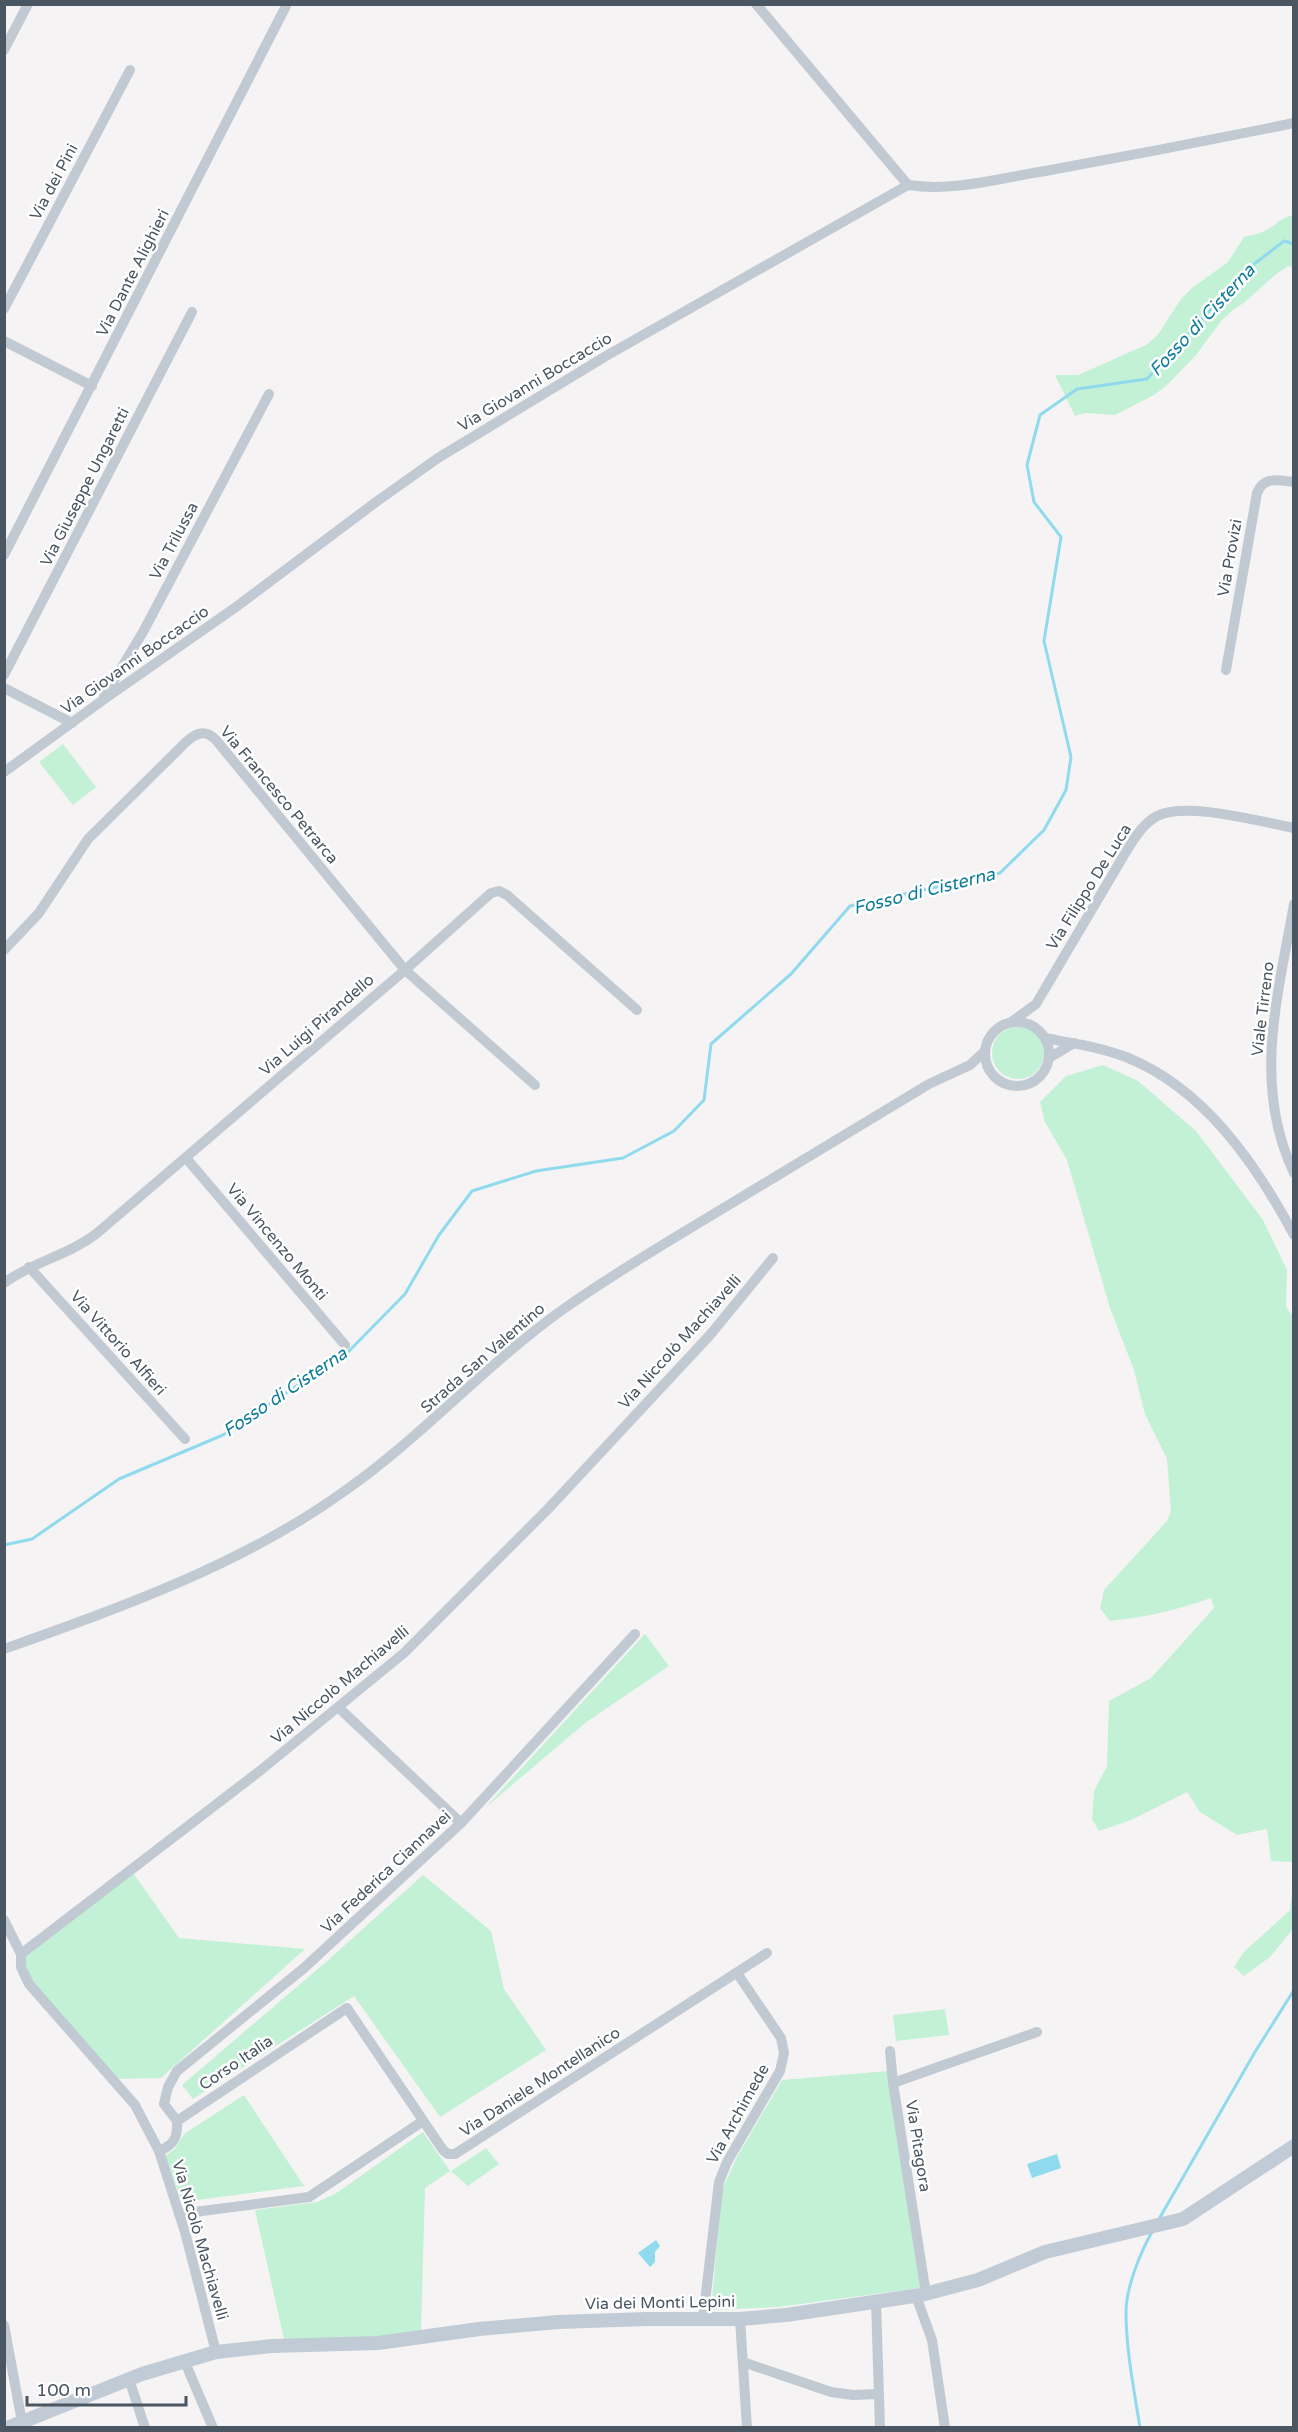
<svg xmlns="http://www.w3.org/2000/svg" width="1298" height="2432" viewBox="0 0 1298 2432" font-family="'Varela Round',sans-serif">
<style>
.green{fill:#c3f1d5}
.water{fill:#90daee}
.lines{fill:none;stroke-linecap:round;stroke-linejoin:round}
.stream{stroke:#90daee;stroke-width:3}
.street{stroke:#c1cad2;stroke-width:10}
.secondary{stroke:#c1cbd6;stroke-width:14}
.labels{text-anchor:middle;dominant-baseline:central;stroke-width:5;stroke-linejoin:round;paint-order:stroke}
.street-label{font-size:16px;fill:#4a5661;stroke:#fff}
.water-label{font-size:18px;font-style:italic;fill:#0c7c9b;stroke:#fff}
</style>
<rect width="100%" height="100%" fill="#f5f3f3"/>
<!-- green -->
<g class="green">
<path d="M1293 215V267L1288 266 1276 274 1245 302 1233 310 1222 320 1196 355 1166 386 1154 395 1115 415 1085 413 1075 416 1055 375H1078L1146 345 1157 336 1181 299 1192 288 1228 262 1244 237C1252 235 1260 234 1268 229 1279 223 1280 218 1293 215Z"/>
<path d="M63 744 96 787 73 805 39 762Z"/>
<circle cx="1018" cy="1053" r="26"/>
<path d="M1103 1065 1138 1081 1196 1131 1263 1220 1287 1270 1286 1307 1294 1318 1293 1862 1271 1861 1267 1829 1237 1835 1200 1812 1187 1792 1131 1820 1099 1831 1092 1819 1094 1791 1107 1766 1109 1701 1151 1678 1214 1608 1211 1598C1178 1610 1145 1617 1110 1621L1100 1608 1104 1590 1167 1521 1171 1511 1167 1459 1145 1414 1134 1370 1110 1308 1067 1160 1045 1122 1040 1102 1066 1076Z"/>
<path d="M645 1634 669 1666 585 1723 485 1808Z"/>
<path d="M131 1870 179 1938 305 1949 161 2078 113 2079 38 1995 21 1954Z"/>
<path d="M423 1875 491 1931 504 1989 546 2050 440 2117 354 1996 193 2099 182 2085 326 1962Z"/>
<path d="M1293 1885V1929L1270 1957 1244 1976 1234 1967 1244 1952 1290 1910Z"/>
<path d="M945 2009 949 2035 896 2041 893 2015Z"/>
<path d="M888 2071 920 2288 778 2307 711 2310 722 2190 737 2157 782 2080Z"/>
<path d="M244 2095 304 2186 182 2202 165 2156 175 2149 184 2134Z"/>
<path d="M423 2132 450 2171 425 2188 421 2331 388 2337 284 2339 255 2210 317 2202 335 2194Z"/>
<path d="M486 2148 499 2164 468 2186 451 2171Z"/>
</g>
<!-- water -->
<g class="water">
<path d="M1057 2154 1061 2168 1032 2178 1027 2164Z"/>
<path d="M656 2240 660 2246 655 2252V2262L650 2267 638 2253Z"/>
</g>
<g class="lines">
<!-- stream -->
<g class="stream">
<path d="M4 1545 32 1539 119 1479 223 1435 348 1352 405 1294 439 1235 472 1191 536 1171 623 1158 674 1131 704 1100 711 1044 791 974 850 906 1000 873 1044 830 1066 790 1071 757 1044 641 1061 537 1034 502 1027 465 1040 415 1077 389 1147 379 1249 268 1284 241 1294 244"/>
<path d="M1159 2219 1255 2052 1294 1990"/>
<path d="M1140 2428C1134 2389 1126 2350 1126 2312 1126 2288 1140 2253 1152 2232"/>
</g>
<!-- street -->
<g class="street">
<path d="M4 50 28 4"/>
<path d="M908 185C954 192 1000 178 1045 171 1128 156 1211 140 1294 123"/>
<path d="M4 309 130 70"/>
<path d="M4 341 92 386"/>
<path d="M4 555 287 4"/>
<path d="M1226 670 1257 493C1264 476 1278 480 1294 482"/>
<path d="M4 675 192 312"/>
<path d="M4 688 72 723"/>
<path d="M104 697 143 632 269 394"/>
<path d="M4 772 103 700 236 607 376 502 438 458 606 356 908 185 756 4"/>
<path d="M1294 904C1278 995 1252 1085 1294 1173"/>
<path d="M4 950 39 913 88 839 186 742C196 733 205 729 216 740L405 970 535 1085"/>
<circle cx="1017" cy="1054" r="32"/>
<path d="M1010 1023 1036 1004 1127 850C1135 837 1144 823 1157 816 1186 801 1261 822 1294 828"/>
<path d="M1045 1038C1072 1043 1100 1047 1126 1057 1204 1088 1256 1164 1294 1235"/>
<path d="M1049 1058 1074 1043"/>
<path d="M186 1158 345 1345"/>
<path d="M29 1267 185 1439"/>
<path d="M4 1283C34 1261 67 1256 96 1234L405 970 491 893 499 891 507 895 637 1010"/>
<path d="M4 1649C122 1607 244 1564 346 1490 424 1435 487 1363 565 1308 616 1272 669 1241 722 1209 791 1167 860 1126 929 1084L970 1065 985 1051"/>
<path d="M339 1708 461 1823"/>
<path d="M4 1920 21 1954"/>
<path d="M890 2051 893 2083"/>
<path d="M177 2121 164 2104 168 2087 177 2071 304 1968 461 1823 635 1634"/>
<path d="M159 2151C174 2145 178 2137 177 2121L347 2008 443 2150 448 2154H455L767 1953"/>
<path d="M179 2214 309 2197 423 2121"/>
<path d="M926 2294 893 2083 1037 2032"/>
<path d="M916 2296 932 2340 945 2428"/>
<path d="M876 2302 880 2428"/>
<path d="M703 2319 719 2182 727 2162 780 2071 784 2053 781 2038 737 1973"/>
<path d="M740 2319 747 2428"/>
<path d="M4 2325 22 2422"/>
<path d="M216 2352 185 2232 159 2151 135 2105 29 1984 21 1967V1954L261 1770 404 1653 547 1510 710 1335 773 1258"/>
<path d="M184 2360 213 2428"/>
<path d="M743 2362 831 2392 853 2395 878 2394"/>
<path d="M129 2379 145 2428"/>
</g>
<!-- secondary -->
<path class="secondary" d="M7 2428 142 2374 216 2352 272 2346 378 2343 479 2329 558 2322 647 2319H740L786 2315 921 2295 978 2280 1045 2252 1183 2219 1294 2146"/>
</g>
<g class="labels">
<!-- street labels -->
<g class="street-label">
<text transform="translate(54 182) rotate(-62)">Via dei Pini</text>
<text transform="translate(133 273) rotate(-63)">Via Dante Alighieri</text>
<text transform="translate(535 382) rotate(-31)">Via Giovanni Boccaccio</text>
<text transform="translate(85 487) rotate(-63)">Via Giuseppe Ungaretti</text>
<text transform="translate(174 541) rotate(-62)">Via Trilussa</text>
<text transform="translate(1230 558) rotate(-80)">Via Provizi</text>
<text transform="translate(135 660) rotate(-35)">Via Giovanni Boccaccio</text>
<text transform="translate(279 795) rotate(50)">Via Francesco Petrarca</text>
<text transform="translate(1089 887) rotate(-58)">Via Filippo De Luca</text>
<text transform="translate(1263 1009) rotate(-83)">Viale Tirreno</text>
<text transform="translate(317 1025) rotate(-41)">Via Luigi Pirandello</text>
<text transform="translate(277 1242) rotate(50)">Via Vincenzo Monti</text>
<text transform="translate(680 1342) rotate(-48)">Via Niccolò Machiavelli</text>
<text transform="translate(118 1343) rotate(48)">Via Vittorio Alfieri</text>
<text transform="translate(483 1358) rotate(-41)">Strada San Valentino</text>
<text transform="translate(340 1685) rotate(-40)">Via Niccolò Machiavelli</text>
<text transform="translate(386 1872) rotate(-43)">Via Federica Ciannavei</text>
<text transform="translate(236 2063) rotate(-34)">Corso Italia</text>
<text transform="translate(540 2082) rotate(-33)">Via Daniele Montellanico</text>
<text transform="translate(738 2114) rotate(-61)">Via Archimede</text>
<text transform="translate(918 2146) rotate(81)">Via Pitagora</text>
<text transform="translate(200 2240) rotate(74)">Via Nicolò Machiavelli</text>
<text transform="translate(660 2303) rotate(-1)">Via dei Monti Lepini</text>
</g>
<!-- water labels -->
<g class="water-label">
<text transform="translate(1202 320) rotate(-47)">Fosso di Cisterna</text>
<text transform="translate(924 891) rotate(-14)">Fosso di Cisterna</text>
<text transform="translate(285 1392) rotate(-34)">Fosso di Cisterna</text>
</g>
</g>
<!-- border -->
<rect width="1298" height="2432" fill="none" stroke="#4a5661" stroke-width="12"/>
<!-- scale -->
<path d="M27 2396v9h159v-9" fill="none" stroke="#4a5661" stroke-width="3"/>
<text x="36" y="2396" font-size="18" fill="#4a5661" stroke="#ffffff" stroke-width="4.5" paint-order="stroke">100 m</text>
</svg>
